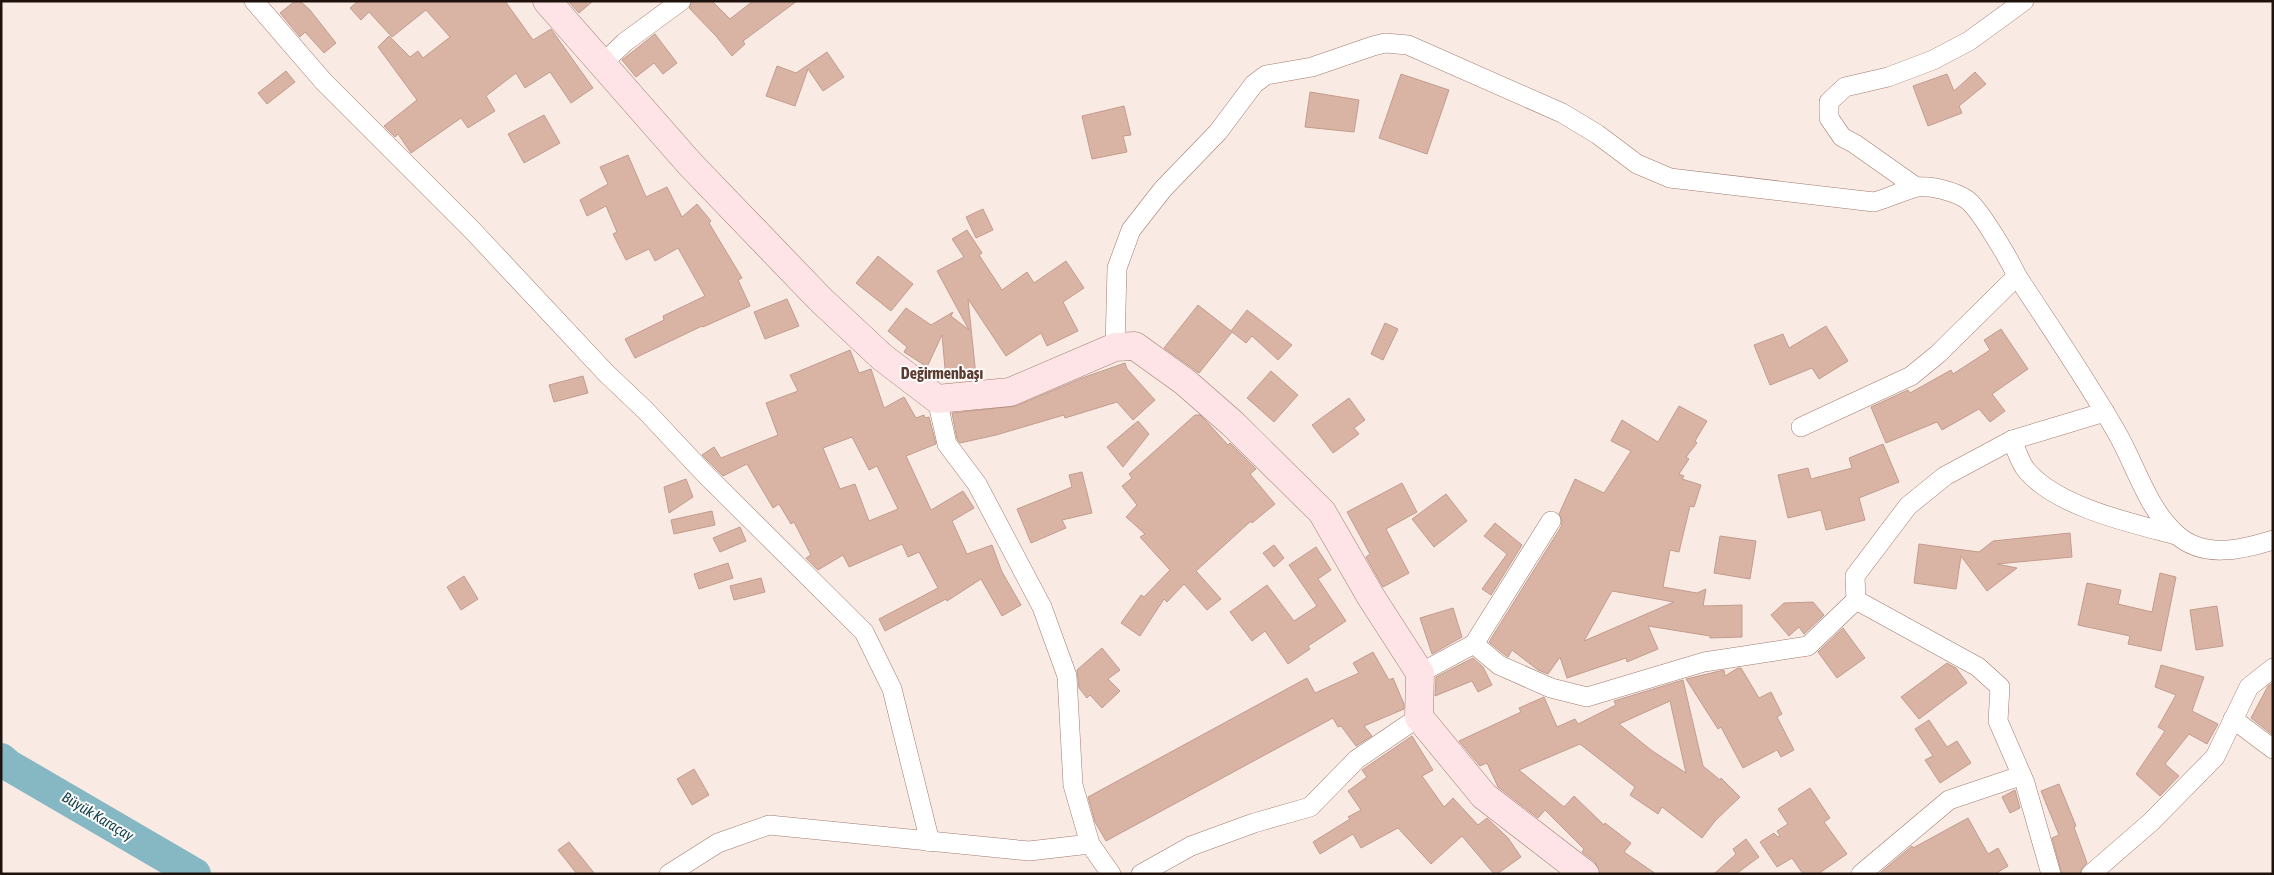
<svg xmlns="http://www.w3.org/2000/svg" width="2274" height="875" viewBox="0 0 2274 875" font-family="'Asap Condensed',sans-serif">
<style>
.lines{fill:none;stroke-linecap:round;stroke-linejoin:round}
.river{stroke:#86b8c4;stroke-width:32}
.building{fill:#d9b3a4;stroke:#c29d8e;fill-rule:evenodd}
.street-casing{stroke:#a07c6f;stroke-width:20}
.secondary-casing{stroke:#a07c6f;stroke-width:29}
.street{stroke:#fff;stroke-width:19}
.secondary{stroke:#fee4e7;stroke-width:28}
.labels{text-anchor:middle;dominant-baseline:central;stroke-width:4;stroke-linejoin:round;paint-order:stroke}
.water-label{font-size:15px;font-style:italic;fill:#15434c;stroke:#fbfbfb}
.quarter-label{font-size:16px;font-weight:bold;fill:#5b3c30;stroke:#fbfbfb}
</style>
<rect width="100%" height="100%" fill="#faeae4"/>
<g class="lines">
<!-- river -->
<path class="river" d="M1 759 8 765 195 874"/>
</g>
<!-- building -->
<g class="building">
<path d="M295 1H300L310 10 336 43 324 53 305 32 300 37 280 13Z"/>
<path d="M358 1H505L533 40 551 29 593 88 571 103 550 72 525 88 516 73 486 96 495 111 468 128 461 118 411 153 398 134 395 137 384 126 417 100 378 47 389 36 410 57 418 51 423 58 450 37 426 10 392 37 369 12 361 20 350 8Z"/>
<path d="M568 1H593L579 13Z"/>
<path d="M692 1H712L730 19 753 1H797L743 41 745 44 732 56 716 36 689 8Z"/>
<path d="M655 34 677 63 663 74 654 63 636 77 622 60Z"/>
<path d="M827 52 844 77 823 91 808 69 795 106 766 96 777 66 796 73Z"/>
<path d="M286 71 295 82 267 104 258 93Z"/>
<path d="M1975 72 1986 84 1959 106 1962 113 1928 126 1913 86 1947 74 1954 91Z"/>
<path d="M1401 74 1449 90 1427 154 1379 138Z"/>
<path d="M1310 92 1359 100 1354 132 1305 127Z"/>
<path d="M1124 106 1131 135 1123 136 1127 152 1092 159 1082 116Z"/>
<path d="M544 115 560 143 524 163 508 134Z"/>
<path d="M628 155 646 197 667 187 682 217 697 204 711 221 709 223 742 278 738 280 750 306 703 327 702 326 635 358 625 339 664 320 663 316 705 296 678 248 655 261 649 249 626 260 613 234 617 232 606 206 587 216 580 200 608 184 600 167Z"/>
<path d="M983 209 993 230 976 238 966 217Z"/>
<path d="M967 230 982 253 979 255 1002 290 1027 272 1034 283 1066 261 1084 288 1063 302 1078 331 1047 346 1041 333 1006 356 968 299 976 376 946 379 942 335 927 367 904 352 907 347 888 331 906 308 931 325 953 312 951 316 969 330 937 271 964 257 952 239Z"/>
<path d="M878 256 913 284 891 311 856 283Z"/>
<path d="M787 299 799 326 765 339 754 312Z"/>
<path d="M1198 305 1231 331 1247 310 1292 345 1278 360 1252 336 1246 343 1232 332 1199 373 1164 348Z"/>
<path d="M1385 323 1398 329 1383 360 1371 354Z"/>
<path d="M1826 326 1848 361 1819 379 1812 368 1770 385 1754 345 1783 334 1789 348Z"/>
<path d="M2001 329 2028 369 1992 394 2005 411 1990 422 1979 409 1942 430 1937 422 1886 443 1871 407 1908 390 1910 393 1951 370 1953 374 1990 350 1984 340Z"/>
<path d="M850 350 859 373 871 369 884 408 904 397 916 418 924 415 925 418 929 417 936 444 906 456 931 510 963 491 974 508 952 521 967 554 992 545 1002 572 1021 605 1002 616 981 579 947 601 946 599 885 631 879 619 938 588 919 552 908 557 902 544 849 567 843 555 818 570 806 558 811 555 794 522 791 524 779 504 773 508 747 464 723 476 702 455 714 447 721 458 778 435 766 403 798 391 790 375ZM852 437 869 470 877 466 898 509 869 521 855 484 840 489 823 448Z"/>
<path d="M1125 363 1127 369 1155 400 1133 420 1117 402 1065 418 1064 415 996 435 960 443 957 439 952 413 1016 406 1082 378Z"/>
<path d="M1271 371 1298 395 1274 422 1247 398Z"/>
<path d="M583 376 588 393 554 402 549 385Z"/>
<path d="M1349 398 1365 420 1354 428 1359 434 1333 453 1312 425Z"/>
<path d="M1679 406 1707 421 1695 441 1697 443 1686 457 1689 459 1679 474 1684 476 1682 479 1701 485 1694 507 1690 506 1679 552 1670 550 1663 587 1697 593 1706 589 1703 606 1742 605V637L1710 638V636L1648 626 1658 649 1627 662 1626 658 1567 678 1560 657 1548 674 1538 670 1512 650 1508 657 1505 655 1489 642 1561 527 1562 521 1559 514 1575 479 1604 493 1631 451 1611 441 1622 420 1658 442ZM1612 591 1657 599 1674 602 1584 641Z"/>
<path d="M1195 415H1200L1207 422 1228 445 1230 443 1256 469 1250 474 1275 504 1252 523 1251 521 1196 571 1221 599 1207 610 1184 584 1167 602 1164 599 1140 636 1121 623 1141 595 1144 597 1170 570 1140 537 1145 534 1126 517 1137 505 1122 486 1132 478 1129 474Z"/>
<path d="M1138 421 1149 434 1123 467 1107 447Z"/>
<path d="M1883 444 1899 482 1859 498 1865 520 1826 530 1821 510 1788 518 1778 475 1808 468 1811 479 1852 468 1849 458Z"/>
<path d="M1082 472 1092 513 1062 520 1066 528 1031 543 1017 509 1072 487 1069 475Z"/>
<path d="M686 479 693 497 669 513 664 487Z"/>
<path d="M1402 483 1417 512 1386 529 1409 573 1383 587 1366 557 1370 554 1347 512Z"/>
<path d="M1446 494 1467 521 1434 547 1412 519Z"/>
<path d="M712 511 715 525 674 534 671 520Z"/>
<path d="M1495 523 1522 545 1491 595 1482 589 1507 554 1484 536Z"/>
<path d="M740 527 746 541 720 552 713 538Z"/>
<path d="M2070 533 2072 557 1997 564 2017 568 1987 591 1961 556 1956 589 1914 583 1919 544 1979 552 1993 541Z"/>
<path d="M1720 536 1756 541 1750 579 1714 573Z"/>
<path d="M1274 545 1284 558 1274 567 1263 553Z"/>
<path d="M1316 547 1331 570 1318 579 1346 621 1308 646 1310 649 1288 664 1265 631 1252 641 1230 612 1267 585 1294 621 1317 606 1289 565Z"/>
<path d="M728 563 733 578 699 589 694 574Z"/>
<path d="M2160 573 2176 577 2161 651 2128 644 2130 636 2078 625 2087 583 2121 590 2118 604 2152 612Z"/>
<path d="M464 576 478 599 461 610 447 587Z"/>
<path d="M761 578 765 592 734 600 730 586Z"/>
<path d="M1813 602 1824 615 1804 634 1799 627 1789 636 1771 615 1784 603Z"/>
<path d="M2217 606 2223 646 2196 650 2190 610Z"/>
<path d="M1453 608 1462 637 1432 654 1420 618Z"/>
<path d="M1843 628 1865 658 1837 678 1818 652Z"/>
<path d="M1102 648 1120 670 1108 679 1120 691 1102 708 1090 695 1087 698 1079 688 1077 670Z"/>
<path d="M1373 652 1389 680 1393 678 1404 704V709L1364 726 1372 736 1356 746 1341 726 1338 727 1333 718 1106 841 1095 822 1088 797 1307 678 1315 693 1359 673 1353 663Z"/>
<path d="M1473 658 1483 667 1492 685 1478 692 1472 681 1435 696 1436 677Z"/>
<path d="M1947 663 1956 668 1967 683 1919 719 1901 697Z"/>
<path d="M2161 665 2204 677 2192 711 2218 724 2207 744 2189 734 2165 764 2179 776 2160 796 2136 774 2165 731 2158 727 2176 695 2155 687Z"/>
<path d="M1738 668H1741L1759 698 1771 692 1782 714 1777 717 1794 750 1781 757 1777 750 1743 768 1721 727 1718 729 1686 679 1724 670 1725 676Z"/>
<path d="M1683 680 1703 766 1720 780 1721 778 1740 797 1715 821 1702 838 1662 807 1658 814 1630 795 1635 787 1580 744 1519 770 1564 807 1574 796 1604 825 1605 823 1631 843 1624 852 1656 874H1600L1595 862 1582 852 1584 849 1545 810 1538 818 1498 787 1487 763 1480 766 1459 741 1521 712 1519 708 1544 697 1557 727 1575 719 1578 724 1616 705 1614 701ZM1670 701 1686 773 1651 750 1619 724Z"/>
<path d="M2273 683V735L2251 718 2268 686Z"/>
<path d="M1929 720 1947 747 1957 741 1971 763 1940 783 1925 760 1933 756 1915 729Z"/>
<path d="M1412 736 1433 770 1422 776 1444 807 1453 798 1478 825 1487 818 1508 838 1521 857 1497 874H1494L1462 836 1431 864 1398 828 1361 848 1353 834 1320 854 1313 842 1350 819 1348 817 1361 810 1348 791 1367 777 1362 770Z"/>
<path d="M694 769 709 795 692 805 677 779Z"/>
<path d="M2059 784 2076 826 2074 827 2087 863 2081 870 2080 874H2062L2052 838 2059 835 2041 791Z"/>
<path d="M1810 788 1830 818 1824 822 1847 854 1818 874H1803L1792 858 1777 867 1760 842 1774 833 1778 837 1780 836 1777 831 1788 824 1778 809Z"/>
<path d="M2015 790 2020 808 2010 813 2002 797Z"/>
<path d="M1968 818 1988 854 1998 848 2008 866 1995 874H1882L1881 872 1912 846 1913 848Z"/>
<path d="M1746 839 1759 857 1736 874H1714L1736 854 1733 849Z"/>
<path d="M569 842 595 874H577L558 850Z"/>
</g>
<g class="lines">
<!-- street casing -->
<g class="street-casing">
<g id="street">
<path d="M254 1 324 82 473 231 606 373 646 411 704 473 864 632 892 689 930 842"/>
<path d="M602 64 625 42 681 1"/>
<path d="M1916 187 1855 144 1842 137 1829 118V102L1845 87 1888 77 1933 60 1969 41 2024 1"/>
<path d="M1115 347 1117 268 1131 230 1163 189 1218 132 1254 84 1266 75 1312 67 1373 46 1385 43 1408 45 1562 113 1597 134 1637 164 1670 178 1874 202C1886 199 1909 188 1918 187 1933 186 1953 191 1966 199 1979 207 2010 261 2017 276 2051 328 2086 379 2117 433 2136 466 2147 508 2176 534 2203 559 2241 550 2273 540"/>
<path d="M937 399 947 444 977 484 1042 607 1067 676 1073 785 1090 844 1111 874"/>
<path d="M1801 427 1911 376 1938 354 2017 276"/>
<path d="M2012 440C2016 449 2020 463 2027 471 2058 507 2131 523 2176 535"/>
<path d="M1856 600 1855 576 1908 506 1945 476 2012 440 2105 412"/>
<path d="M1474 644 1551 521"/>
<path d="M1420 673 1474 644 1499 665 1551 688 1587 697 1704 662 1808 646 1856 600 1978 667 2000 687 1998 721 2025 783 2051 874"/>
<path d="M2233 719 2273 749"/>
<path d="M669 874 718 843 769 825 1029 851 1090 844"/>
<path d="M1141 874 1191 846 1254 823 1310 807 1357 759 1419 717"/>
<path d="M1861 874 1949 800 2020 776"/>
<path d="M2091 874 2151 822 2215 757 2249 687 2273 668"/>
</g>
</g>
<!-- secondary casing -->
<g class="secondary-casing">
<path id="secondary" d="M547 1 690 164 820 299 882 357 937 399 1010 392 1115 347 1135 346 1185 382 1233 424 1322 512 1371 597 1420 673 1419 717 1484 796 1585 874"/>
</g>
<!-- street -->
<use href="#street" class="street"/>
<!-- secondary -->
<use href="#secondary" class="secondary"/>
</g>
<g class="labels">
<!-- water labels -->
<g class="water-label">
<text transform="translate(98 816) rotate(31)">Büyük Karaçay</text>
</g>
<!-- quarter labels -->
<g class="quarter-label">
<text x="942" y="373">Değirmenbaşı</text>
</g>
</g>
<!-- border -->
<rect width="2274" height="875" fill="none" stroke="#1f120d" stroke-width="5"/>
</svg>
